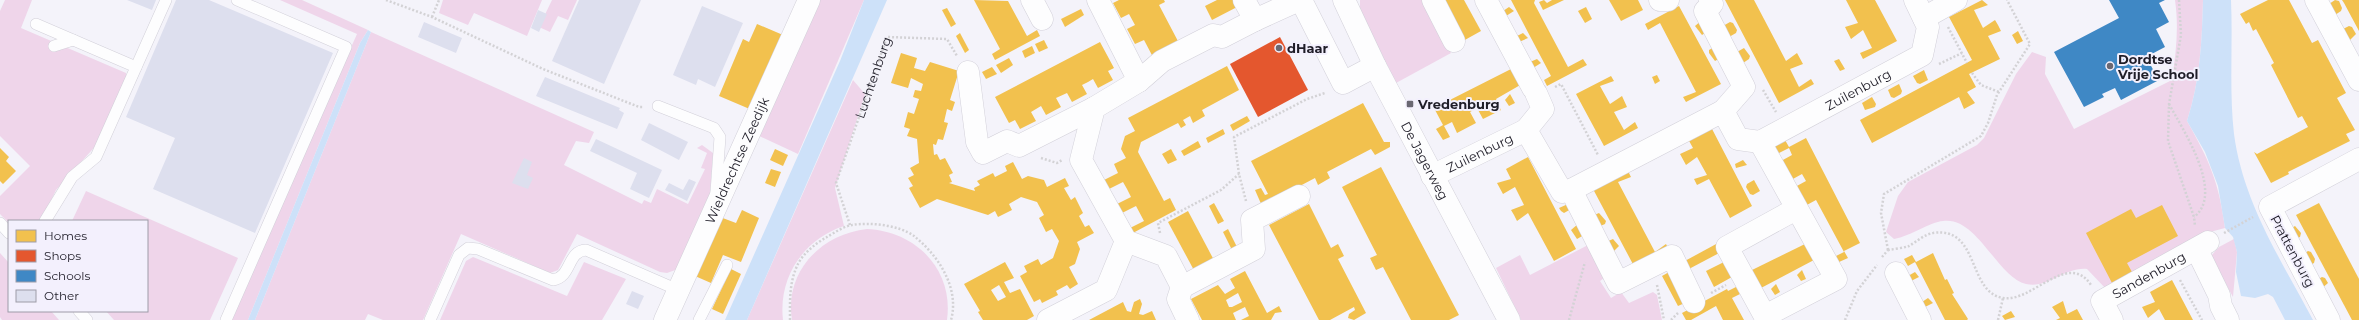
<svg xmlns="http://www.w3.org/2000/svg" width="2359" height="320" viewBox="0 0 2359 320" font-family="Montserrat,sans-serif">
<style>
.green{fill:#efd5ea}
.water{fill:#cde1f9}
.homes{fill:#f2c14e;fill-rule:evenodd}
.shops{fill:#e4572e}
.schools{fill:#3f88c5}
.building{fill:#dddfee}
.lines{fill:none;stroke-linecap:round;stroke-linejoin:round}
.service-casing{stroke:#d2d0d9;stroke-width:12}
.minor-casing{stroke:#d2d0d9;stroke-width:23}
.tertiary-casing{stroke:#d2d0d9;stroke-width:23}
.path{stroke:#d3d2d5;stroke-width:2.5;stroke-dasharray:2 2;stroke-linecap:butt}
.service{stroke:#fdfdfe;stroke-width:11}
.minor{stroke:#fdfdfe;stroke-width:22}
.tertiary{stroke:#fdfdfe;stroke-width:22}
.poi-dot{fill:#6a6872;stroke:#f3f0fd;stroke-width:1.5}
.labels{text-anchor:middle;dominant-baseline:central;stroke-width:4;stroke-linejoin:round;paint-order:stroke}
.poi-label{font-size:13px;font-weight:bold;fill:#1f1d28;stroke:#f3f0fd;text-anchor:start}
.street-label{font-size:13px;fill:#1f1d28;stroke:#f3f0fd}
</style>
<rect width="100%" height="100%" fill="#f4f3fa"/>
<!-- green -->
<g class="green">
<path d="M5 0H32L21 28 126 73V78L100 141 56 190 41 221H9V223L0 214V196L30 166 0 136V11Z"/>
<path d="M280 0H302L368 30 360 43 248 320H230L357 34Z"/>
<path d="M443 0H542L527 36 474 13 468 25 439 13Z"/>
<path d="M552 0H577L568 20 558 16 550 32 539 27Z"/>
<path d="M817 0H864L798 154 757 135Z"/>
<path d="M1360 0H1423L1451 53 1396 83 1360 10Z"/>
<path d="M2175 0H2203C2202 42 2200 81 2187 121 2209 160 2219 182 2225 228L2210 232 2107 290 2087 269C2064 267 2048 289 2026 284 1997 277 1977 216 1943 221 1930 222 1911 236 1894 239L1886 232 1898 196 1908 182 1977 145 1984 138 2016 74 2032 52 2046 57 2045 74 2074 129 2172 80C2176 52 2179 28 2175 0Z"/>
<path d="M371 32 594 132 589 143 576 141 564 165 642 204 644 200 651 203 657 189 688 204 705 169 701 168 707 153 697 148 702 145 713 153 710 194 678 269 667 273 660 272 577 234 558 270 550 273 461 234 423 320H383L368 314 365 320H255Z"/>
<path d="M853 80 865 94 835 188 844 226C804 239 778 277 783 320H747Z"/>
<path d="M86 191 238 258 210 320H114L106 311H147V221H72Z"/>
<path d="M867 229C915 231 954 269 947 320H792C784 272 821 234 867 229Z"/>
<path d="M2234 239 2237 252 2233 297 2211 256 2219 247Z"/>
<path d="M1590 244 1607 276 1600 281 1611 298 1621 292 1629 303 1653 292 1657 295 1662 320H1521L1496 268 1520 255 1530 275Z"/>
<path d="M0 253 9 263V311H51L59 320H2L0 317Z"/>
<path d="M473 257 567 296 584 262 626 279 602 320H440L466 261Z"/>
</g>
<!-- water -->
<g class="water">
<path d="M864 0H887L747 320H725L840 61Z"/>
<path d="M2203 0H2231C2233 44 2229 90 2234 134 2243 202 2281 260 2313 320H2285L2273 297 2268 294 2255 298 2241 296 2236 272 2237 252 2233 237 2225 228 2218 186 2205 152 2187 121C2200 81 2202 42 2203 0Z"/>
<path d="M368 30 371 32 255 320H248L360 43Z"/>
</g>
<!-- homes -->
<g class="homes">
<path d="M974 0 1008 1 1027 36 1037 30 1040 36 995 60 992 54 1000 49Z"/>
<path d="M1119 0H1164L1165 2 1159 5 1180 45 1154 59 1144 40 1135 44 1127 29 1135 25 1129 14 1121 18 1113 3Z"/>
<path d="M1217 0H1235L1239 6 1212 20 1205 6Z"/>
<path d="M1443 0H1464L1481 31 1463 41Z"/>
<path d="M1511 0H1535L1534 3 1568 67 1583 59 1587 65 1547 86 1544 80 1551 76Z"/>
<path d="M1544 0 1547 3 1552 0H1564L1543 10 1539 2Z"/>
<path d="M1609 0H1638L1643 10 1621 21Z"/>
<path d="M1725 0H1754L1786 61 1797 53 1803 64 1790 69 1799 87 1811 79 1814 84 1779 103Z"/>
<path d="M1846 0H1875L1897 41 1863 59 1860 53 1872 48 1863 30 1851 39 1845 27 1858 23Z"/>
<path d="M1982 0 1988 5 1974 10 1983 28 1995 20 1998 25 2001 31 1988 36 2000 59 1969 74 1976 87 1967 92 1975 103 1964 109 1959 97 1872 143 1860 120 1972 60 1949 17Z"/>
<path d="M2268 0H2289L2312 43 2318 40 2346 93 2337 98 2355 130 2346 134 2350 141 2288 172 2289 174 2271 183 2254 152 2257 154 2308 127 2302 116 2298 118 2271 65 2274 63 2256 29 2253 31 2249 22 2246 24 2240 14Z"/>
<path d="M2335 0 2339 1 2342 8 2341 11 2335 15 2329 4Z"/>
<path d="M2342 0H2359V31L2344 3Z"/>
<path d="M1679 6 1721 84 1686 102 1683 97 1696 92 1660 23 1648 30 1645 24Z"/>
<path d="M1509 7 1514 11 1506 16 1503 11Z"/>
<path d="M1586 7 1592 19 1585 23 1578 11Z"/>
<path d="M947 8 956 24 951 27 942 10Z"/>
<path d="M1081 9 1084 15 1065 27 1061 19Z"/>
<path d="M1702 20 1708 31 1702 35 1695 26Z"/>
<path d="M1730 22 1733 23 1737 30 1736 33 1729 37 1723 26Z"/>
<path d="M757 24 783 35 752 110 719 96 743 39 749 42Z"/>
<path d="M2349 26 2352 27 2356 34 2349 41 2343 29Z"/>
<path d="M2018 31 2023 41 2017 44 2012 35Z"/>
<path d="M960 33 969 50 965 53 956 36Z"/>
<path d="M1523 33 1528 38 1519 42 1517 36Z"/>
<path d="M1044 40 1048 48 1039 52 1035 44Z"/>
<path d="M1100 42 1114 68 1108 71 1113 80 1098 88 1093 79 1088 82 1082 85 1087 94 1072 102 1067 93 1056 98 1061 107 1046 115 1041 106 1031 112 1036 121 1020 129 1015 120 1009 123 995 97Z"/>
<path d="M1032 46 1035 53 1025 58 1022 51Z"/>
<path d="M1716 46 1722 57 1715 61 1709 53V50Z"/>
<path d="M1744 48 1750 56 1749 59 1743 63 1737 52Z"/>
<path d="M901 53 917 58 914 68 925 71 930 62 959 71 950 100 955 102 952 111 947 109 944 122 948 123 943 140 938 139 936 145 933 144 934 155 937 154 940 160 945 158 953 173 949 175 952 182 949 183 975 191 974 188 980 185 977 181 993 173 995 177 1007 171 1005 166 1013 162 1022 179 1028 176 1044 180 1047 187 1065 178 1069 186 1064 188 1071 200 1075 197 1083 213 1079 216 1085 227 1089 225 1094 233 1077 242 1080 249 1075 264 1069 267 1078 284 1070 289 1067 285 1056 291 1058 295 1042 303 1040 299 1034 302 1020 276 1027 272 1024 266 1038 259 1041 265 1053 258 1059 241 1052 229 1046 232 1039 218 1044 215 1037 202 1021 197 1009 204 1012 210 998 217 995 211 988 215 937 199 920 208 909 188 913 186 908 178 914 175 910 168 919 163 917 139 907 136 910 129 904 127 908 112 914 114 919 99 913 97 915 90 921 91 923 84 911 78 908 88 891 83Z"/>
<path d="M1009 58 1013 65 1001 73 996 65Z"/>
<path d="M1537 59 1541 63 1533 68 1530 62Z"/>
<path d="M1839 59 1845 69 1840 71 1834 61Z"/>
<path d="M1227 66 1239 90 1202 110 1205 116 1193 123 1190 116 1183 120 1186 125 1181 128 1178 123 1141 142 1138 152 1164 201 1170 198 1176 210 1131 234 1128 229 1144 221 1136 206 1120 214 1115 205 1131 197 1127 189 1123 182 1107 190 1102 181 1118 173 1114 164 1126 158 1121 149 1125 136 1135 131 1128 118Z"/>
<path d="M992 67 997 74 986 79 982 72Z"/>
<path d="M1513 68 1522 84 1496 99 1501 110 1483 119 1477 108 1470 112 1476 123 1457 133 1452 122 1444 126 1450 137 1443 140 1436 129 1443 125 1434 108Z"/>
<path d="M1924 70 1928 80 1920 84 1917 83 1913 76Z"/>
<path d="M1657 75 1660 81 1655 84 1652 77Z"/>
<path d="M1611 76 1614 81 1600 86 1610 104 1622 96 1627 107 1614 112 1624 130 1635 122 1638 128 1604 146 1576 94Z"/>
<path d="M1899 84 1902 91 1901 94 1894 98 1891 97 1888 90Z"/>
<path d="M1510 94 1515 103 1509 106 1505 100Z"/>
<path d="M1872 97 1876 104 1875 107 1865 110 1862 103Z"/>
<path d="M1363 103 1384 142H1390V147L1375 155 1371 149 1327 172 1330 178 1318 185 1315 178 1262 206 1255 190 1261 188 1265 195 1268 194 1251 161Z"/>
<path d="M1247 116 1250 121 1233 131 1230 125Z"/>
<path d="M1711 127 1752 206 1730 218 1709 179 1697 185 1694 179 1707 175 1697 157 1686 165 1680 154 1693 148 1688 139Z"/>
<path d="M1223 129 1225 134 1208 143 1206 138Z"/>
<path d="M1806 138 1860 243 1844 251 1848 258 1839 262 1836 256 1844 252 1816 200 1805 206 1795 187 1806 181 1802 174 1791 180 1781 161 1792 155 1789 148 1777 154 1773 147 1785 140 1789 147Z"/>
<path d="M1198 141 1201 147 1184 156 1181 151Z"/>
<path d="M0 148 9 157 6 161 16 171 3 184 0 181Z"/>
<path d="M775 149 788 155 783 166 770 160Z"/>
<path d="M1171 149 1177 160 1168 164 1162 154Z"/>
<path d="M1528 157 1576 249 1554 261 1528 213 1517 221 1514 215 1511 210 1524 205 1515 187 1503 194 1497 183 1511 179 1506 169Z"/>
<path d="M1743 160 1747 165 1736 168 1735 164Z"/>
<path d="M1381 167 1459 315 1449 320H1411L1383 267 1376 270 1370 258 1377 255 1342 187Z"/>
<path d="M771 169 781 172 775 187 765 183Z"/>
<path d="M1628 171 1631 177 1618 182 1655 252 1666 244 1669 250 1635 268 1593 189Z"/>
<path d="M1754 180 1760 191 1753 195 1750 194 1746 187 1747 184Z"/>
<path d="M1214 203 1224 221 1218 224 1209 206Z"/>
<path d="M2319 203 2359 279V320H2352L2296 215Z"/>
<path d="M1309 204 1331 248 1338 244 1344 256 1338 259 1366 313 1354 320 1348 318 1349 314 1355 310 1354 307 1330 320H1319L1269 225Z"/>
<path d="M1568 204 1571 209 1564 213 1561 211 1559 208Z"/>
<path d="M2162 205 2178 236 2127 263 2132 272 2112 283 2086 233 2131 209 2136 218Z"/>
<path d="M742 210 759 218 741 262 723 255 711 283 695 276 720 217 736 223Z"/>
<path d="M1188 211 1216 264 1196 274 1168 222Z"/>
<path d="M1599 213 1606 221 1605 224 1598 227 1592 216Z"/>
<path d="M1578 224 1584 235 1577 239 1571 230Z"/>
<path d="M2295 226 2301 233 2300 237 2294 240 2288 230Z"/>
<path d="M1228 229 1237 247 1232 250 1223 232Z"/>
<path d="M1613 239 1619 246 1612 253 1606 242Z"/>
<path d="M1718 243 1723 251 1687 270 1683 262Z"/>
<path d="M1805 244 1814 260 1761 288 1752 270Z"/>
<path d="M2308 251 2311 252 2315 259 2314 263 2308 266 2302 255Z"/>
<path d="M1933 253 1945 280 1947 279 1954 293 1952 294 1968 319 1967 320H1945L1915 262 1908 266 1904 259 1912 255 1916 262Z"/>
<path d="M1005 262 1014 278 1004 282 1010 293 1020 289 1034 316 1027 320H983L978 312 980 311 964 284ZM999 285 1006 297 998 301 991 290Z"/>
<path d="M1724 262 1732 277 1714 287 1706 271Z"/>
<path d="M731 269 741 274 723 314 712 309Z"/>
<path d="M1802 270 1806 279 1801 281 1797 275Z"/>
<path d="M1245 271 1267 313 1279 306 1282 312 1275 313 1271 320H1241L1249 316 1245 307 1233 313 1236 320H1202L1191 299 1218 285 1225 294 1235 288 1230 279ZM1238 293 1242 302 1232 307H1229L1226 300Z"/>
<path d="M1671 271 1687 302 1678 306 1662 276Z"/>
<path d="M1915 272 1919 277 1911 281 1908 276Z"/>
<path d="M2322 277 2325 278 2328 283 2320 290 2315 281Z"/>
<path d="M2172 280 2193 320H2165L2159 309 2148 318 2142 307 2155 302 2150 292Z"/>
<path d="M1776 284 1780 292 1775 295 1771 289Z"/>
<path d="M1736 287 1740 294 1732 298 1744 320H1723L1716 306 1691 320H1686L1682 313 1727 289 1728 291Z"/>
<path d="M1928 298 1933 303 1925 307 1922 302Z"/>
<path d="M1140 299 1142 304 1139 314 1143 315 1152 311 1156 320H1089L1123 302 1127 311 1131 312 1134 302Z"/>
<path d="M2063 301 2067 314 2077 309 2083 320H2056L2060 318 2052 307Z"/>
<path d="M2011 311 2015 317 2005 320 2002 316Z"/>
</g>
<!-- shops -->
<path class="shops" d="M1280 37 1308 90 1258 117 1230 64Z"/>
<!-- schools -->
<path class="schools" d="M2109 0H2165L2159 3 2169 22 2156 29 2165 47 2146 57 2159 80 2121 100 2115 88 2102 94 2104 97 2084 107 2054 52 2119 18Z"/>
<!-- building -->
<g class="building">
<path d="M127 0H156L152 10Z"/>
<path d="M176 0H209L333 53 255 233 153 189 175 138 126 117Z"/>
<path d="M579 0H641L604 84 552 61Z"/>
<path d="M702 6 743 23 715 87 698 79 696 85 673 75Z"/>
<path d="M538 10 547 14 539 32 531 28Z"/>
<path d="M424 22 462 38 456 53 418 37Z"/>
<path d="M545 77 620 108 619 110 624 113 617 129 536 96Z"/>
<path d="M649 123 688 142 679 160 641 140Z"/>
<path d="M596 139 662 170 649 198 630 189 637 173 590 151Z"/>
<path d="M524 158 532 162 527 175 533 178 528 189 512 183Z"/>
<path d="M689 179 696 182 687 201 665 190 669 183 683 190Z"/>
<path d="M632 291 644 296 638 309 626 304Z"/>
</g>
<g class="lines">
<!-- service casing -->
<g class="service-casing">
<g id="service">
<path d="M36 24 136 67"/>
<path d="M54 46 73 40"/>
<path d="M658 106 714 128 720 137 716 192"/>
<path d="M45 221 72 177 96 157 166 0"/>
<path d="M0 223 9 233"/>
<path d="M79 311 87 320"/>
<path d="M226 320 346 47 237 0"/>
<path d="M430 320 459 255 468 248 478 249 553 280C572 277 567 251 586 250L678 290"/>
<path d="M699 320 727 265"/>
</g>
</g>
<!-- minor casing -->
<g class="minor-casing">
<g id="minor">
<path d="M1032 0 1042 19"/>
<path d="M1098 0 1139 81"/>
<path d="M1244 0 1255 20 1299 0"/>
<path d="M1301 0 1343 83 1375 66"/>
<path d="M1433 0 1454 41"/>
<path d="M1486 0 1533 88"/>
<path d="M1660 0H1668"/>
<path d="M1710 0 1712 4 1705 11 1744 87 1723 111"/>
<path d="M2316 0 2359 80"/>
<path d="M1924 18 1956 0"/>
<path d="M968 72 977 142 983 153 1007 141 1019 146 1094 108"/>
<path d="M1526 130 1543 109 1536 93"/>
<path d="M1760 142 1836 279 1765 316"/>
<path id="s2" d="M1432 176 1526 130 1562 192 1571 190 1723 111 1738 139 1760 142 1922 55 1928 27 1915 0"/>
<path d="M1571 190 1618 283 1672 256 1694 302"/>
<path d="M2197 250 2219 295 2221 306 2228 320"/>
<path d="M1896 273 1920 320"/>
<path d="M1182 287 1254 249 1252 220 1299 196"/>
<path id="s3" d="M665 320 809 0"/>
<path d="M1048 320 1106 290 1126 241"/>
<path d="M1188 320 1178 299 1182 287 1166 256 1126 241 1081 160 1094 108 1139 81 1162 61 1213 35 1222 37 1255 20"/>
<path d="M1767 320 1727 247 1796 209"/>
<path id="s4" d="M2112 320 2102 301 2208 242"/>
<path d="M2329 320 2270 207 2359 159"/>
</g>
</g>
<!-- tertiary casing -->
<g class="tertiary-casing">
<g id="tertiary">
<path id="s5" d="M1344 0 1375 66 1509 320"/>
</g>
</g>
<!-- path -->
<g class="path">
<path d="M386 0 432 17 543 69 639 107H644"/>
<path d="M2179 0 2181 35 2169 104 2168 141 2194 217 2195 226"/>
<path d="M432 17 439 0"/>
<path d="M1948 27 1967 63"/>
<path d="M1939 64 1962 53"/>
<path d="M1972 73 1981 85 1999 92"/>
<path d="M1555 87 1561 84 1598 155"/>
<path d="M1763 90 1776 112"/>
<path d="M2169 104C2183 130 2225 193 2194 217"/>
<path d="M1041 158 1057 163 1062 160"/>
<path d="M1246 201 1239 174 1234 137 1307 99 1325 93"/>
<path id="s1" d="M850 225 836 183 887 37 947 39 957 56"/>
<path d="M1160 233 1158 223 1221 190 1239 174"/>
<path d="M2224 233 2253 217"/>
<path d="M1888 250 1881 213 1884 194 1981 136 1988 123 1997 95 2030 44 2007 0"/>
<path d="M1888 250C1894 249 1903 248 1909 246 1916 242 1925 234 1933 233 1980 226 1967 292 2003 298 2032 303 2068 250 2091 285"/>
<path d="M1882 257 1888 250"/>
<path d="M2180 280 2202 320"/>
<path d="M1657 285 1664 320"/>
<path d="M1711 293 1726 285"/>
<path d="M790 320C790 301 789 284 797 266 802 254 816 243 827 237 834 233 844 226 852 225 870 222 899 225 914 236 938 255 960 288 951 320"/>
<path d="M1569 320 1585 262"/>
<path d="M1671 320 1678 313"/>
<path d="M1845 320 1857 291 1877 265"/>
<path d="M1998 320 2003 298"/>
</g>
<!-- service -->
<use href="#service" class="service"/>
<!-- minor -->
<use href="#minor" class="minor"/>
<!-- tertiary -->
<use href="#tertiary" class="tertiary"/>
</g>
<!-- markers -->
<g class="poi-dot">
<circle cx="1279" cy="48" r="4"/>
<circle cx="2110" cy="66" r="4"/>
<rect x="1406" y="100" width="8" height="8" rx="2"/>
</g>
<g class="labels">
<!-- poi labels -->
<g class="poi-label">
<text x="1287" y="48">dHaar</text>
<text x="2118" y="59">Dordtse<tspan x="2118" dy="15">Vrije School</tspan></text>
<text x="1418" y="104">Vredenburg</text>
</g>
<!-- street labels -->
<g class="street-label">
<text stroke="none"><textPath href="#s1" startOffset="156">Luchtenburg</textPath></text>
<text stroke="none"><textPath href="#s2" startOffset="522">Zuilenburg</textPath></text>
<text stroke="none"><textPath href="#s2" startOffset="53">Zuilenburg</textPath></text>
<text stroke="none"><textPath href="#s3" startOffset="175">Wieldrechtse Zeedijk</textPath></text>
<text stroke="none"><textPath href="#s5" startOffset="180">De Jagerweg</textPath></text>
<text transform="translate(2293 251) rotate(62)">Prattenburg</text>
<text stroke="none"><textPath href="#s4" startOffset="75">Sandenburg</textPath></text>
</g>
</g>
<!-- legend -->
<rect x="8" y="220" width="140" height="92" fill="#f3f0fd" stroke="#9e9ca8"/>
<rect x="16" y="230" width="20" height="12" fill="#f2c14e" stroke="#9e9ca8"/>
<text x="44" y="240" font-size="12" fill="#1f1d28">Homes</text>
<rect x="16" y="250" width="20" height="12" fill="#e4572e" stroke="#9e9ca8"/>
<text x="44" y="260" font-size="12" fill="#1f1d28">Shops</text>
<rect x="16" y="270" width="20" height="12" fill="#3f88c5" stroke="#9e9ca8"/>
<text x="44" y="280" font-size="12" fill="#1f1d28">Schools</text>
<rect x="16" y="290" width="20" height="12" fill="#dddfee" stroke="#9e9ca8"/>
<text x="44" y="300" font-size="12" fill="#1f1d28">Other</text>
</svg>
